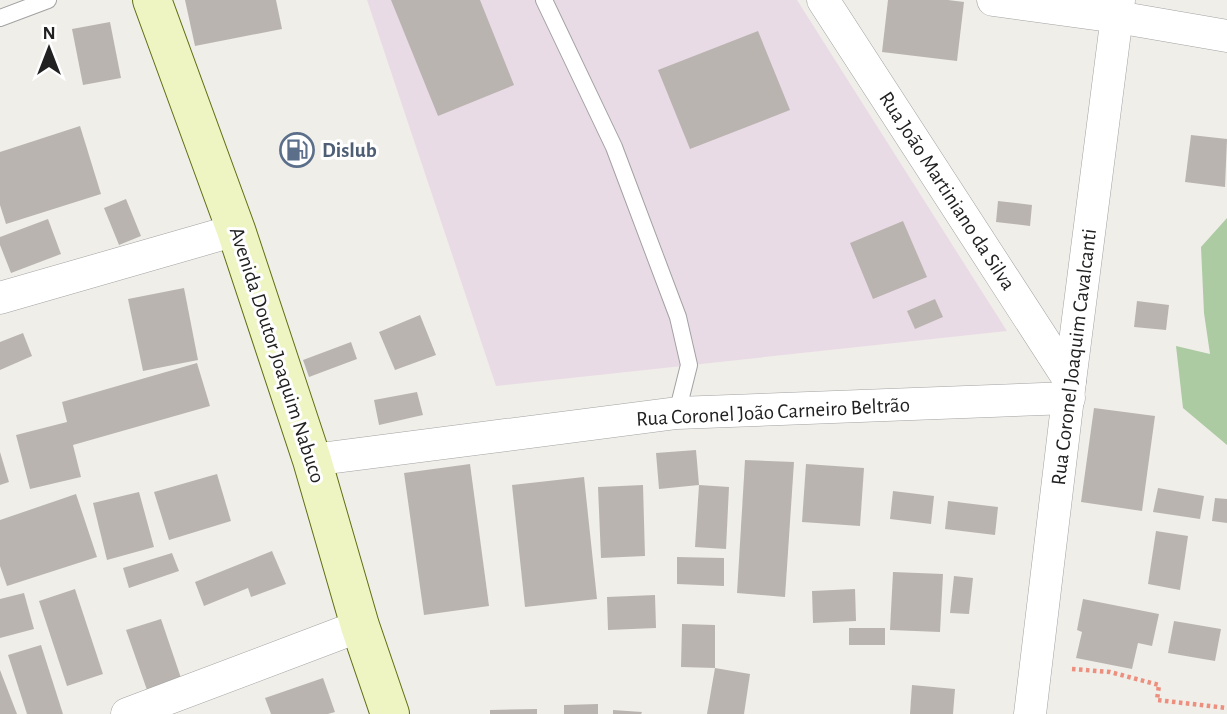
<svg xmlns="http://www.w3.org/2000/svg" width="1227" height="714" viewBox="0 0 1227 714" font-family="'Alegreya Sans',sans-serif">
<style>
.industrial{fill:#e9dbe5}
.forest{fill:#accba2}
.building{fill:#b9b4af}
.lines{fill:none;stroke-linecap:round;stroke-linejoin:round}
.lane-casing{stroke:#a2a2a2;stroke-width:18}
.street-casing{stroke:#a2a2a2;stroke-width:33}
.secondary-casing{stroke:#606f11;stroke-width:40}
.path{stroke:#ec8f7e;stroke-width:4.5;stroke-dasharray:3.5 3.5;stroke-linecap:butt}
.lane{stroke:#fff;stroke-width:16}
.street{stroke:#fff;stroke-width:32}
.secondary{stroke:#eff4c3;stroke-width:38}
.labels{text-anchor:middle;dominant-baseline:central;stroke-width:6;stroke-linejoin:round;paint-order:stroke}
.service-label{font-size:21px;font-weight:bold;fill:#4e5e75;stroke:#fff;text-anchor:start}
.street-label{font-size:21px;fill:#212121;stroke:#fff}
</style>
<rect width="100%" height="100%" fill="#f0eee9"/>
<!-- industrial -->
<path class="industrial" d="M367 0H797L1007 331 496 386Z"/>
<!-- forest -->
<path class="forest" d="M1227 218V445L1183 408 1176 346 1210 354 1204 313 1201 247Z"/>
<!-- building -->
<g class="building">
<path d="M185 0H276L282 29 195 46Z"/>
<path d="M391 0H480L514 85 438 116Z"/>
<path d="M888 0H948L964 2 957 61 882 52Z"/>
<path d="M110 22 121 78 83 85 72 29Z"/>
<path d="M758 31 790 110 690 149 658 70Z"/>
<path d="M80 126 101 194 6 224 0 205V152Z"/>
<path d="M1191 135 1227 139 1225 187 1185 182Z"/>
<path d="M126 199 141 236 119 245 104 208Z"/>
<path d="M998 201 1032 205 1030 226 996 222Z"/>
<path d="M48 219 61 254 11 273 0 245V237Z"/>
<path d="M903 221 927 277 873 299 850 243Z"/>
<path d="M184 288 198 360 143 371 128 299Z"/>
<path d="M935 299 943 317 915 329 907 311Z"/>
<path d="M1137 301 1169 305 1166 330 1134 327Z"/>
<path d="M420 315 436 355 395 370 379 332Z"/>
<path d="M23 333 32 356 0 370V342Z"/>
<path d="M351 342 357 359 309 377 303 360Z"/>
<path d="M197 363 210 406 73 445 81 477 30 489 16 435 67 422 62 402Z"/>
<path d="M417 392 423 415 379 425 374 400Z"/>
<path d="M1094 408 1155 416 1142 511 1081 502Z"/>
<path d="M696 450 699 485 659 489 656 453Z"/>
<path d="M0 452 9 482 0 485Z"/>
<path d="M745 460 794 462 785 597 737 593Z"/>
<path d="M470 464 489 606 424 615 404 473Z"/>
<path d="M806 464 864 468 860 526 802 522Z"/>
<path d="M217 474 231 521 169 540 154 492Z"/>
<path d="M584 477 597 599 525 607 512 485Z"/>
<path d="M643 485 645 556 601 558 598 487Z"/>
<path d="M699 485 729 487 726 549 695 547Z"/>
<path d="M1158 488 1204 496 1200 519 1153 512Z"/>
<path d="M893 491 934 496 931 524 890 519Z"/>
<path d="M139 492 154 547 107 560 93 503Z"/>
<path d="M76 494 97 557 7 586 0 566V520Z"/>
<path d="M1215 498 1227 499V523L1212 521Z"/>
<path d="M948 501 998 507 995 535 945 529Z"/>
<path d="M1156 531 1188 536 1180 590 1148 584Z"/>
<path d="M272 551 286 584 251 597 248 588 204 606 195 582Z"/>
<path d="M172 553 179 571 129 588 123 568Z"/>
<path d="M677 557 724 558V586L677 584Z"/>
<path d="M893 572 943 574 940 632 890 630Z"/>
<path d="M954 576 973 578 969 614 950 613Z"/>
<path d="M75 589 103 674 67 686 39 601Z"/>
<path d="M855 589 856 621 813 623 812 591Z"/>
<path d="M24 593 34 629 0 638V599Z"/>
<path d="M655 595 656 628 608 630 607 597Z"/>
<path d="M1083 599 1159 614 1152 646 1138 643 1132 669 1076 658 1082 632 1077 630Z"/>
<path d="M161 619 181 678 147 690 126 630Z"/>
<path d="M1174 621 1221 629 1215 661 1168 653Z"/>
<path d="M682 624 715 625V668L681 667Z"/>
<rect x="849" y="628" width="36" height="17"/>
<path d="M41 645 63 714H27L8 655Z"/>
<path d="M715 668 750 674 744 714H707Z"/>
<path d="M0 670 17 714H0Z"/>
<path d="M323 678 335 712 328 714H271L265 698Z"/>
<path d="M912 685 955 689 953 714H910Z"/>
<path d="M598 704V714H564V705Z"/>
<path d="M537 709V714H490V710Z"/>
<path d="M613 710 642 712 641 714H613Z"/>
</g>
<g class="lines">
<!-- lane casing -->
<g class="lane-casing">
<g id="lane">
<path d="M544 0 614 147 678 317 689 365 677 413"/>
<path d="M0 18 48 0"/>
</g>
</g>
<!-- street casing -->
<g class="street-casing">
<g id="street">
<path d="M823 0 1070 381"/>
<path d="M993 0 1117 17 1227 36"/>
<path d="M0 298 236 230"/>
<path d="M312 460 677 413 1069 398"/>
<path d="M127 714 360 626"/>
<path d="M1030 714 1070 381 1119 0"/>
</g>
</g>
<!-- secondary casing -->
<g class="secondary-casing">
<path id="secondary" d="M152 0 236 230 312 460 360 626 390 714"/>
</g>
<!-- path -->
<path class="path" d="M1072 669 1110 672 1159 685 1157 700 1227 708"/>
<!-- lane -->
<use href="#lane" class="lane"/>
<!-- street -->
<use href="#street" class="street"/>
<!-- secondary -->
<use href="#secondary" class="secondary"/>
</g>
<!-- icons -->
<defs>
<g id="fuel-ring" transform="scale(1.75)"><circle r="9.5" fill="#fff" stroke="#5c6f8a" stroke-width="1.5"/><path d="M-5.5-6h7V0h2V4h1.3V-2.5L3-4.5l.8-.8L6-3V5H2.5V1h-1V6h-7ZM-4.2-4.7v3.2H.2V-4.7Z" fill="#5c6f8a"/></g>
</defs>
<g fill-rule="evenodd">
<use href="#fuel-ring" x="297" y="150"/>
</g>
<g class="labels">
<!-- service labels -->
<g class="service-label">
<text x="322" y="150">Dislub</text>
</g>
<!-- street labels -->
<g class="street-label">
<text transform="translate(947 191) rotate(57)">Rua João Martiniano da Silva</text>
<text transform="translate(277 355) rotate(72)">Avenida Doutor Joaquim Nabuco</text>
<text transform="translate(1074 357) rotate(-83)">Rua Coronel Joaquim Cavalcanti</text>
<text transform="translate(773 412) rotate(-3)">Rua Coronel João Carneiro Beltrão</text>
</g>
</g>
<!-- north arrow -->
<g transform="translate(49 49)" stroke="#ffffff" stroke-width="5" paint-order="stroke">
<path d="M0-5L12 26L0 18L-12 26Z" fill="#212121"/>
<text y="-10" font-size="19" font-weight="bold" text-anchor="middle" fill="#212121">N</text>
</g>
</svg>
